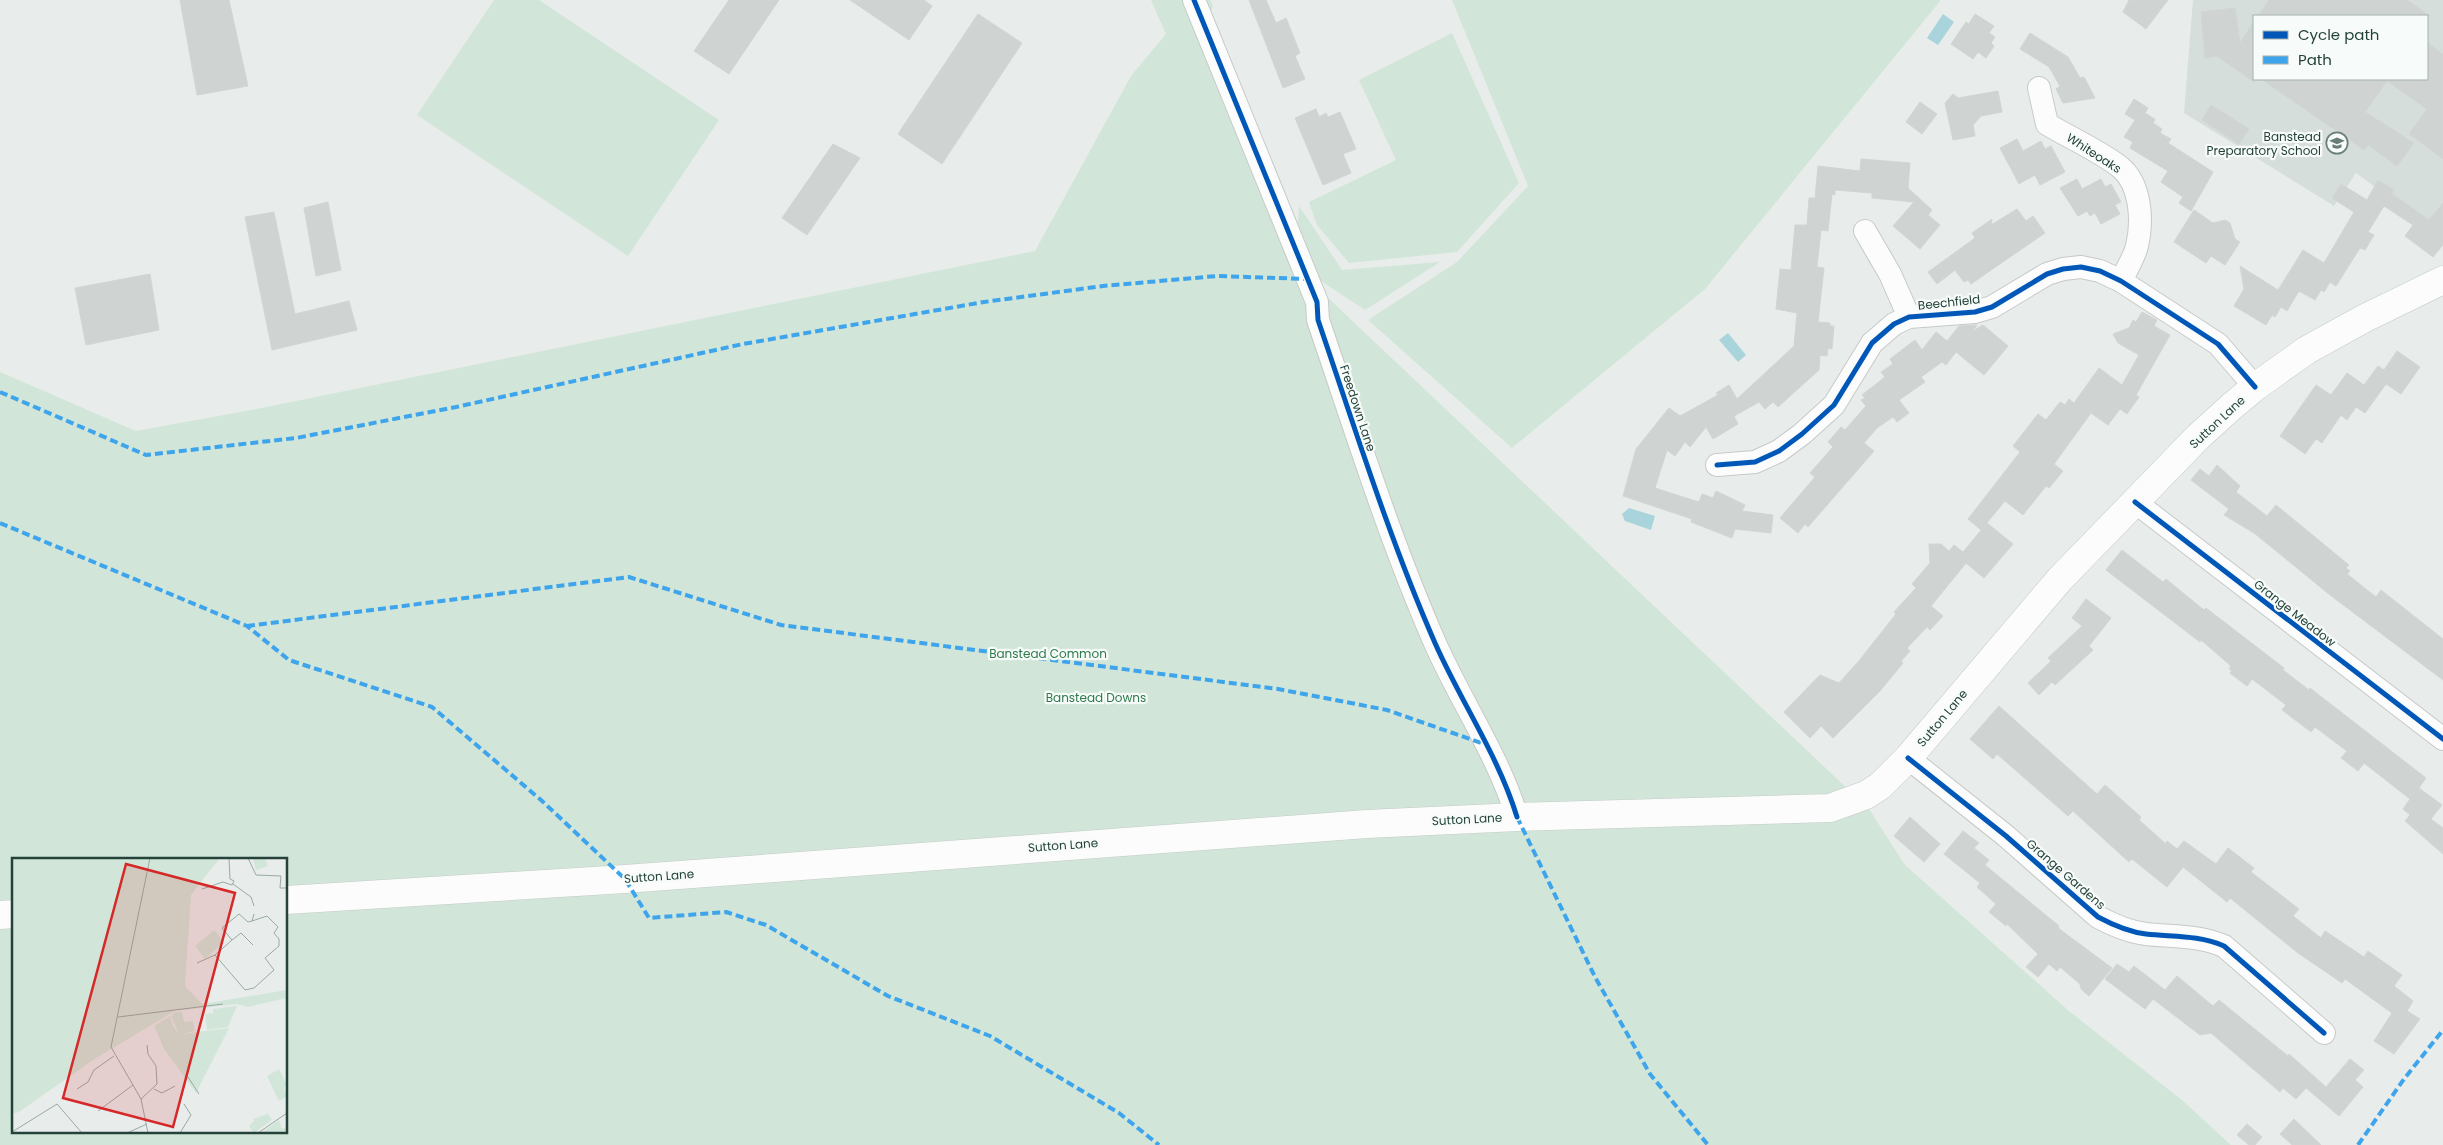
<svg xmlns="http://www.w3.org/2000/svg" width="2443" height="1145" viewBox="0 0 2443 1145" font-family="Poppins,sans-serif">
<style>
.built{fill:#d6dedb;fill-rule:evenodd}
.green{fill:#d1e6d8;fill-rule:evenodd}
.water{fill:#a9d4db}
.building{fill:#cfd4d2;stroke:#d1d6d4}
.lines{fill:none;stroke-linecap:round;stroke-linejoin:round}
.minor-casing{stroke:#c5cac8;stroke-width:24}
.secondary-casing{stroke:#c3cbc8;stroke-width:29}
.minor{stroke:#fcfcfc;stroke-width:22}
.secondary{stroke:#fcfcfc;stroke-width:28}
.quiet{stroke:#3ea4ec;stroke-width:4;stroke-dasharray:8 4;stroke-linecap:butt}
.cycleway-casing{stroke:#f7fbf9;stroke-width:8}
.cycleway{stroke:#0057b8;stroke-width:5}
.labels{text-anchor:middle;dominant-baseline:central;stroke-width:4.5;stroke-linejoin:round;paint-order:stroke}
.poi-label{font-size:12px;fill:#24423a;stroke:#f7fbf9;text-anchor:end}
.street-label{font-size:12px;fill:#24423a;stroke:#f7fbf9}
.park-label{font-size:12px;fill:#2d7a4b;stroke:#f7fbf9}
.inset-road{fill:none;stroke:#9aa9a4;stroke-width:1}
.view{fill:#d62828;fill-opacity:0.15;stroke:#d62828;stroke-width:2.5}
.inset-edge{fill:none;stroke:#24423a;stroke-width:2.5}
</style>
<rect width="100%" height="100%" fill="#e8edeb"/>
<!-- built -->
<path class="built" d="M2193 0H2443V237L2356 173 2334 206 2184 113ZM2254 16H2427V79H2254Z"/>
<!-- green -->
<g class="green">
<path d="M494 0H539L719 120 628 256 417 115Z"/>
<path d="M1151 0H1210L1213 6 1205 26 1308 279 1869 809 1905 865 2069 1011 2183 1101 2231 1145H0V372L136 431 251 410 1035 251 1131 76 1166 34ZM14 859H286V1131H14Z"/>
<path d="M1452 0H1941L1705 289 1512 448 1368 320 1457 262 1528 186Z"/>
<path d="M1452 33 1519 183 1457 252 1349 263 1317 225 1309 202 1396 160 1359 80Z"/>
<path d="M1299 206 1342 270 1440 262 1365 310 1318 279 1298 222Z"/>
</g>
<!-- water -->
<g class="water">
<path d="M1943 14 1954 22 1938 45 1927 38Z"/>
<path d="M1728 333 1746 355 1738 362 1719 340Z"/>
<path d="M1629 508 1655 516 1651 530 1625 521 1622 514Z"/>
</g>
<!-- building -->
<g class="building">
<path d="M180 0H229L248 86 197 95Z"/>
<path d="M729 0H779L729 74 694 51Z"/>
<path d="M850 0H924L932 6 909 40Z"/>
<path d="M1249 0H1266L1276 23 1286 18 1300 53 1295 56 1305 79 1283 88Z"/>
<path d="M2129 0H2168L2146 29 2123 12Z"/>
<path d="M2269 0H2407L2430 16H2258Z"/>
<path d="M2235 8 2240 43 2254 21V82L2217 56 2205 58 2201 12Z"/>
<path d="M978 14 1022 43 942 164 898 134Z"/>
<path d="M1975 14 1994 26 1989 33 1995 37 1991 43 1994 46 1986 58 1978 52 1973 59 1951 44 1966 22 1969 24Z"/>
<path d="M2030 33 2068 57 2080 78 2084 77 2095 98 2063 103 2056 89 2060 86 2049 67 2020 49Z"/>
<path d="M2427 42 2443 54V159L2409 134 2427 109 2387 81 2365 112 2414 143 2397 166 2368 145 2364 150 2261 79H2427Z"/>
<path d="M1998 91 2002 112 1981 116 1973 125 1975 136 1953 140 1945 103 1953 94 1958 98Z"/>
<path d="M2134 99 2148 108 2145 113 2155 119 2153 123 2162 129 2160 133 2171 139 2168 143 2213 172 2191 211 2179 203 2183 197 2161 182 2168 171 2130 148 2133 142 2124 137 2135 120 2125 114Z"/>
<path d="M1920 102 1937 114 1922 134 1906 122Z"/>
<path d="M2211 105 2249 129 2239 144 2202 120Z"/>
<path d="M1316 109 1319 117 1326 113 1328 117 1340 112 1356 149 1343 154 1351 173 1323 185 1295 118Z"/>
<path d="M2017 139 2023 151 2041 141 2045 149 2051 146 2065 172 2040 185 2035 175 2019 184 2000 148Z"/>
<path d="M833 144 860 158 807 235 782 218Z"/>
<path d="M1861 159 1910 163 1908 188 1932 210 1928 215 1940 225 1920 249 1893 226 1914 202 1872 198V193L1835 190V195L1832 194 1828 231 1821 230 1817 267 1824 268 1818 322 1830 323V326H1834L1832 349 1828 348 1827 356 1820 355 1819 370 1778 407 1773 402 1765 409 1759 402 1734 416 1738 424 1713 439 1706 427 1690 447 1685 442 1675 456 1667 450 1655 488 1699 502 1702 494 1713 498 1716 491 1745 505 1742 511 1773 515 1771 533 1735 529 1732 538 1691 522 1692 519 1623 496 1636 449 1669 408 1680 416 1718 395 1716 393 1729 385 1737 399 1794 346 1797 313 1776 309 1780 269 1791 270 1795 225H1807L1809 198H1815L1818 166 1860 171Z"/>
<path d="M2077 179 2082 189 2101 179 2105 187 2111 184 2121 202 2115 205 2120 214 2101 224 2095 213 2090 216 2087 211 2078 216 2060 188Z"/>
<path d="M2378 180 2394 190 2392 194 2429 220 2443 203V245L2433 257 2405 236 2413 225 2384 206 2368 232 2374 235 2365 250 2360 248 2336 286 2330 282 2324 292 2321 290 2315 300 2299 291 2287 311 2281 307 2275 317 2272 315 2266 325 2234 306 2244 289 2240 266 2278 290 2303 250 2324 263 2354 212 2332 198 2341 184 2367 200Z"/>
<path d="M328 202 341 270 316 276 304 208Z"/>
<path d="M2017 209 2026 221 2033 216 2045 233 1971 284 1968 280 1964 282 1955 270 1937 284 1928 272 1975 238 1972 233 1992 219 1991 225Z"/>
<path d="M2194 210 2213 223 2225 220 2230 223 2235 239 2240 242 2225 265 2211 256 2206 263 2174 242Z"/>
<path d="M274 212 295 314 349 301 357 330 272 350 245 217Z"/>
<path d="M150 274 159 330 86 345 75 288Z"/>
<path d="M2142 312 2157 320 2154 326 2170 335 2136 395 2139 397 2127 414 2120 409 2108 425 2091 413 2054 464 2063 471 2049 488 2046 486 2023 515 2005 501 1981 530 1968 519 2020 452 2013 446 2038 414 2046 420 2060 402 2065 405 2069 399 2074 403 2099 368 2122 385 2139 355 2118 343 2113 334 2129 328 2133 320 2136 322Z"/>
<path d="M1977 325 1966 341 1973 331 1983 325 2008 346 1984 375 1956 352 1946 365 1942 362 1921 377 1925 382 1899 400 1909 413 1897 422 1893 417 1877 428 1864 443 1874 451 1808 527 1805 524 1798 533 1780 518 1815 477 1810 473 1833 447 1828 442 1841 427 1845 430 1866 406 1861 400 1865 398 1862 395 1885 377 1881 372 1893 364 1890 359 1915 340 1922 350 1936 332 1947 341 1959 326Z"/>
<path d="M2397 351 2420 367 2401 394 2386 384 2365 413 2356 407 2347 420 2341 415 2322 443 2316 439 2305 454 2280 436 2316 385 2331 395 2347 373 2364 385 2378 366 2384 370Z"/>
<path d="M2217 465 2240 486 2236 492 2267 516 2276 505 2349 565 2346 568 2350 571 2347 574 2376 597 2381 590 2443 639V680L2330 595 2254 533 2224 515 2229 509 2191 480 2200 469 2209 476Z"/>
<path d="M1987 523 2013 544 1984 578 1966 563 1931 606 1943 616 1930 630 1927 627 1907 648 1910 651 1901 661 1903 663 1880 691 1833 738 1821 726 1810 738 1784 712 1820 675 1839 683 1858 662 1896 614 1894 612 1916 588 1912 584 1930 563 1929 544H1941L1949 551 1954 545 1963 552Z"/>
<path d="M2122 550 2163 582 2166 579 2204 610 2206 608 2284 668 2283 670 2309 690 2310 688 2426 778 2419 788 2442 805 2431 819 2443 828V854L2405 821 2410 815 2403 809 2410 799 2364 763 2358 771 2341 758 2347 751 2315 727 2311 732 2282 710 2286 705 2252 679 2247 686 2230 673 2232 671 2229 669 2231 666 2201 640 2200 642 2106 570Z"/>
<path d="M2086 599 2111 618 2089 646 2093 650 2055 685 2052 682 2039 695 2028 683 2051 661 2048 658 2082 626 2072 618Z"/>
<path d="M1999 706 2097 794 2105 785 2141 817 2139 820 2166 844 2167 841 2177 849 2184 841 2216 864 2228 848 2254 868 2251 872 2299 909 2293 916 2321 938 2325 931 2364 957 2368 951 2402 975 2394 986 2413 1001 2407 1011 2420 1019 2394 1054 2374 1041 2392 1013 2345 979 2342 983 2298 953 2230 898 2227 902 2183 867 2167 887 2132 859 2129 862 2073 811 2068 816 1997 754 1993 759 1970 739Z"/>
<path d="M1910 817 1940 844 1924 862 1894 836Z"/>
<path d="M1963 831 1979 843 1974 848 1989 860 1985 865 2059 926 2058 928 2112 968 2089 996 2081 989 2080 984 2060 967 2057 971 2049 964 2038 977 2026 967 2038 954 2007 924 2006 926 1989 912 1996 904 1977 887 1980 883 1944 854Z"/>
<path d="M2117 964 2129 972 2134 966 2165 990 2177 976 2213 1006 2219 1000 2288 1056 2289 1054 2326 1087 2350 1059 2364 1070 2355 1080 2363 1087 2339 1116 2306 1088 2296 1099 2283 1088 2280 1092 2211 1033 2200 1035 2153 999 2145 1009 2105 979Z"/>
<path d="M2294 1119 2321 1145H2292L2280 1134Z"/>
<path d="M2247 1124 2262 1137 2255 1145H2249L2237 1135Z"/>
</g>
<g class="lines">
<!-- minor casing -->
<g class="minor-casing">
<g id="minor">
<path d="M1194 0 1317 302 1318 320C1355 428 1389 538 1435 643 1461 702 1498 755 1517 817"/>
<path d="M2039 88 2047 124C2070 138 2098 150 2120 167 2141 184 2143 221 2137 246 2134 258 2126 270 2121 281"/>
<path d="M1865 231 1890 274 1909 317"/>
<path d="M1717 465 1755 462 1779 451 1802 434 1834 405 1872 343 1894 324 1909 317 1975 312 1992 307 2047 274 2063 269 2081 267 2100 271 2121 281 2218 344 2255 387"/>
<path d="M2135 502 2443 739"/>
<path d="M1908 758 2006 836 2098 917C2113 925 2129 932 2146 934 2173 937 2199 935 2224 946L2324 1033"/>
</g>
</g>
<!-- secondary casing -->
<g class="secondary-casing">
<g id="secondary">
<path d="M286 900 625 879 1367 824 1517 817 1830 808 1866 795 1880 786 1908 758 2060 579 2198 437 2231 407 2255 387 2307 350 2365 318 2443 280"/>
<path d="M0 915 14 914"/>
</g>
</g>
<!-- minor -->
<use href="#minor" class="minor"/>
<!-- secondary -->
<use href="#secondary" class="secondary"/>
<!-- quiet -->
<g class="quiet">
<path d="M0 392 146 455 296 438 456 407 743 344 984 302 1103 286 1217 276 1307 279"/>
<path d="M0 523 247 626 289 660 432 707 541 800 625 879 649 918 726 912 766 925 888 996 990 1036 1119 1113 1159 1145"/>
<path d="M247 626 629 577 781 625 1278 689 1387 710 1487 745"/>
<path d="M1517 817 1595 977 1650 1074 1708 1145"/>
<path d="M2358 1145 2404 1079 2443 1030"/>
</g>
<!-- cycleway casing -->
<g class="cycleway-casing">
<g id="cycleway">
<path d="M1194 0 1317 302 1318 320C1355 428 1389 538 1435 643 1461 702 1498 755 1517 817"/>
<path d="M1717 465 1755 462 1779 451 1802 434 1834 405 1872 343 1894 324 1909 317 1975 312 1992 307 2047 274 2063 269 2081 267 2100 271 2121 281 2218 344 2255 387"/>
<path d="M2135 502 2443 739"/>
<path d="M1908 758 2006 836 2098 917C2113 925 2129 932 2146 934 2173 937 2199 935 2224 946L2324 1033"/>
</g>
</g>
<!-- cycleway -->
<use href="#cycleway" class="cycleway"/>
</g>
<!-- icons -->
<defs>
<g id="school-ring" transform="scale(1.125)"><circle r="9.5" fill="#f7fbf9" stroke="#697e78" stroke-width="1.5"/><path d="M0-5L7-2L0 1L-7-2ZM-4 1L0 2.5L4 1V4Q0 6-4 4Z" fill="#697e78"/></g>
</defs>
<g fill-rule="evenodd">
<use href="#school-ring" x="2337" y="143"/>
</g>
<g class="labels">
<!-- poi labels -->
<g class="poi-label">
<text x="2321" y="136">Banstead<tspan x="2321" dy="14">Preparatory School</tspan></text>
</g>
<!-- street labels -->
<g class="street-label">
<text transform="translate(2094 153) rotate(33)">Whiteoaks</text>
<text transform="translate(1949 302) rotate(-6)">Beechfield</text>
<text transform="translate(1358 408) rotate(72)">Freedown Lane</text>
<text transform="translate(2217 422) rotate(-43)">Sutton Lane</text>
<text transform="translate(2295 613) rotate(38)">Grange Meadow</text>
<text transform="translate(1942 718) rotate(-50)">Sutton Lane</text>
<text transform="translate(1467 819) rotate(-3)">Sutton Lane</text>
<text transform="translate(1063 845) rotate(-4)">Sutton Lane</text>
<text transform="translate(2066 874) rotate(41)">Grange Gardens</text>
<text transform="translate(659 876) rotate(-4)">Sutton Lane</text>
</g>
<!-- park labels -->
<g class="park-label">
<text x="1048" y="653">Banstead Common</text>
<text x="1096" y="697">Banstead Downs</text>
</g>
</g>
<!-- overview -->
<g transform="translate(12 858)">
<rect width="275" height="275" fill="#e8edeb"/>
<path d="M0 0H208L179 37 173 128 190 146 275 132V140L236 149 225 146 163 153 81 202 7 254 0 256ZM241 0H253L256 8 244 12ZM202 72 212 84 193 101 183 88ZM225 148 216 169 195 172 193 156 201 155V151ZM163 154H170L172 164 181 163 183 173 170 176 217 170 184 235 152 191 142 168 158 158 161 168 167 176 159 158ZM267 211 275 227 272 230 275 238 267 243 255 218ZM253 252 260 262 242 275 237 268 242 263 241 261 255 256ZM267 262 270 271 275 269V275H249Z" fill="#d1e6d8"/>
<path class="inset-road" d="M217 0 218 21M236 0 244 17 269 18 268 30H275M221 26 239 39 242 48M190 31 211 24 220 27 222 23 218 21M220 82 229 75 241 87M203 97 233 132 242 130 262 112 253 100 267 88V81L262 75 266 69 255 58 240 63M185 105 203 97 220 82 210 70 227 56 236 64 240 63 242 56M106 159 211 146M176 219 187 236M65 231 76 224 82 212 102 198M142 231 150 235 163 228M129 241 145 226 144 208 136 196 135 187M86 253 121 227M0 274 45 246 70 275M115 275 135 266M136 275 129 241 99 189 138 0M168 275 179 257 172 246M246 275 275 255"/>
<path class="view" d="M114 6 223 35 161 269 51 240Z"/>
<rect width="275" height="275" class="inset-edge"/>
</g>
<!-- legend -->
<rect x="2253" y="15" width="175" height="65" fill="#f7fbf9" stroke="#a3b1ad"/>
<rect x="2263" y="31" width="25" height="8" fill="#0057b8" stroke="#a3b1ad"/>
<text x="2298" y="40" font-size="15" fill="#24423a">Cycle path</text>
<rect x="2263" y="56" width="25" height="8" fill="#3ea4ec" stroke="#a3b1ad"/>
<text x="2298" y="65" font-size="15" fill="#24423a">Path</text>
</svg>
